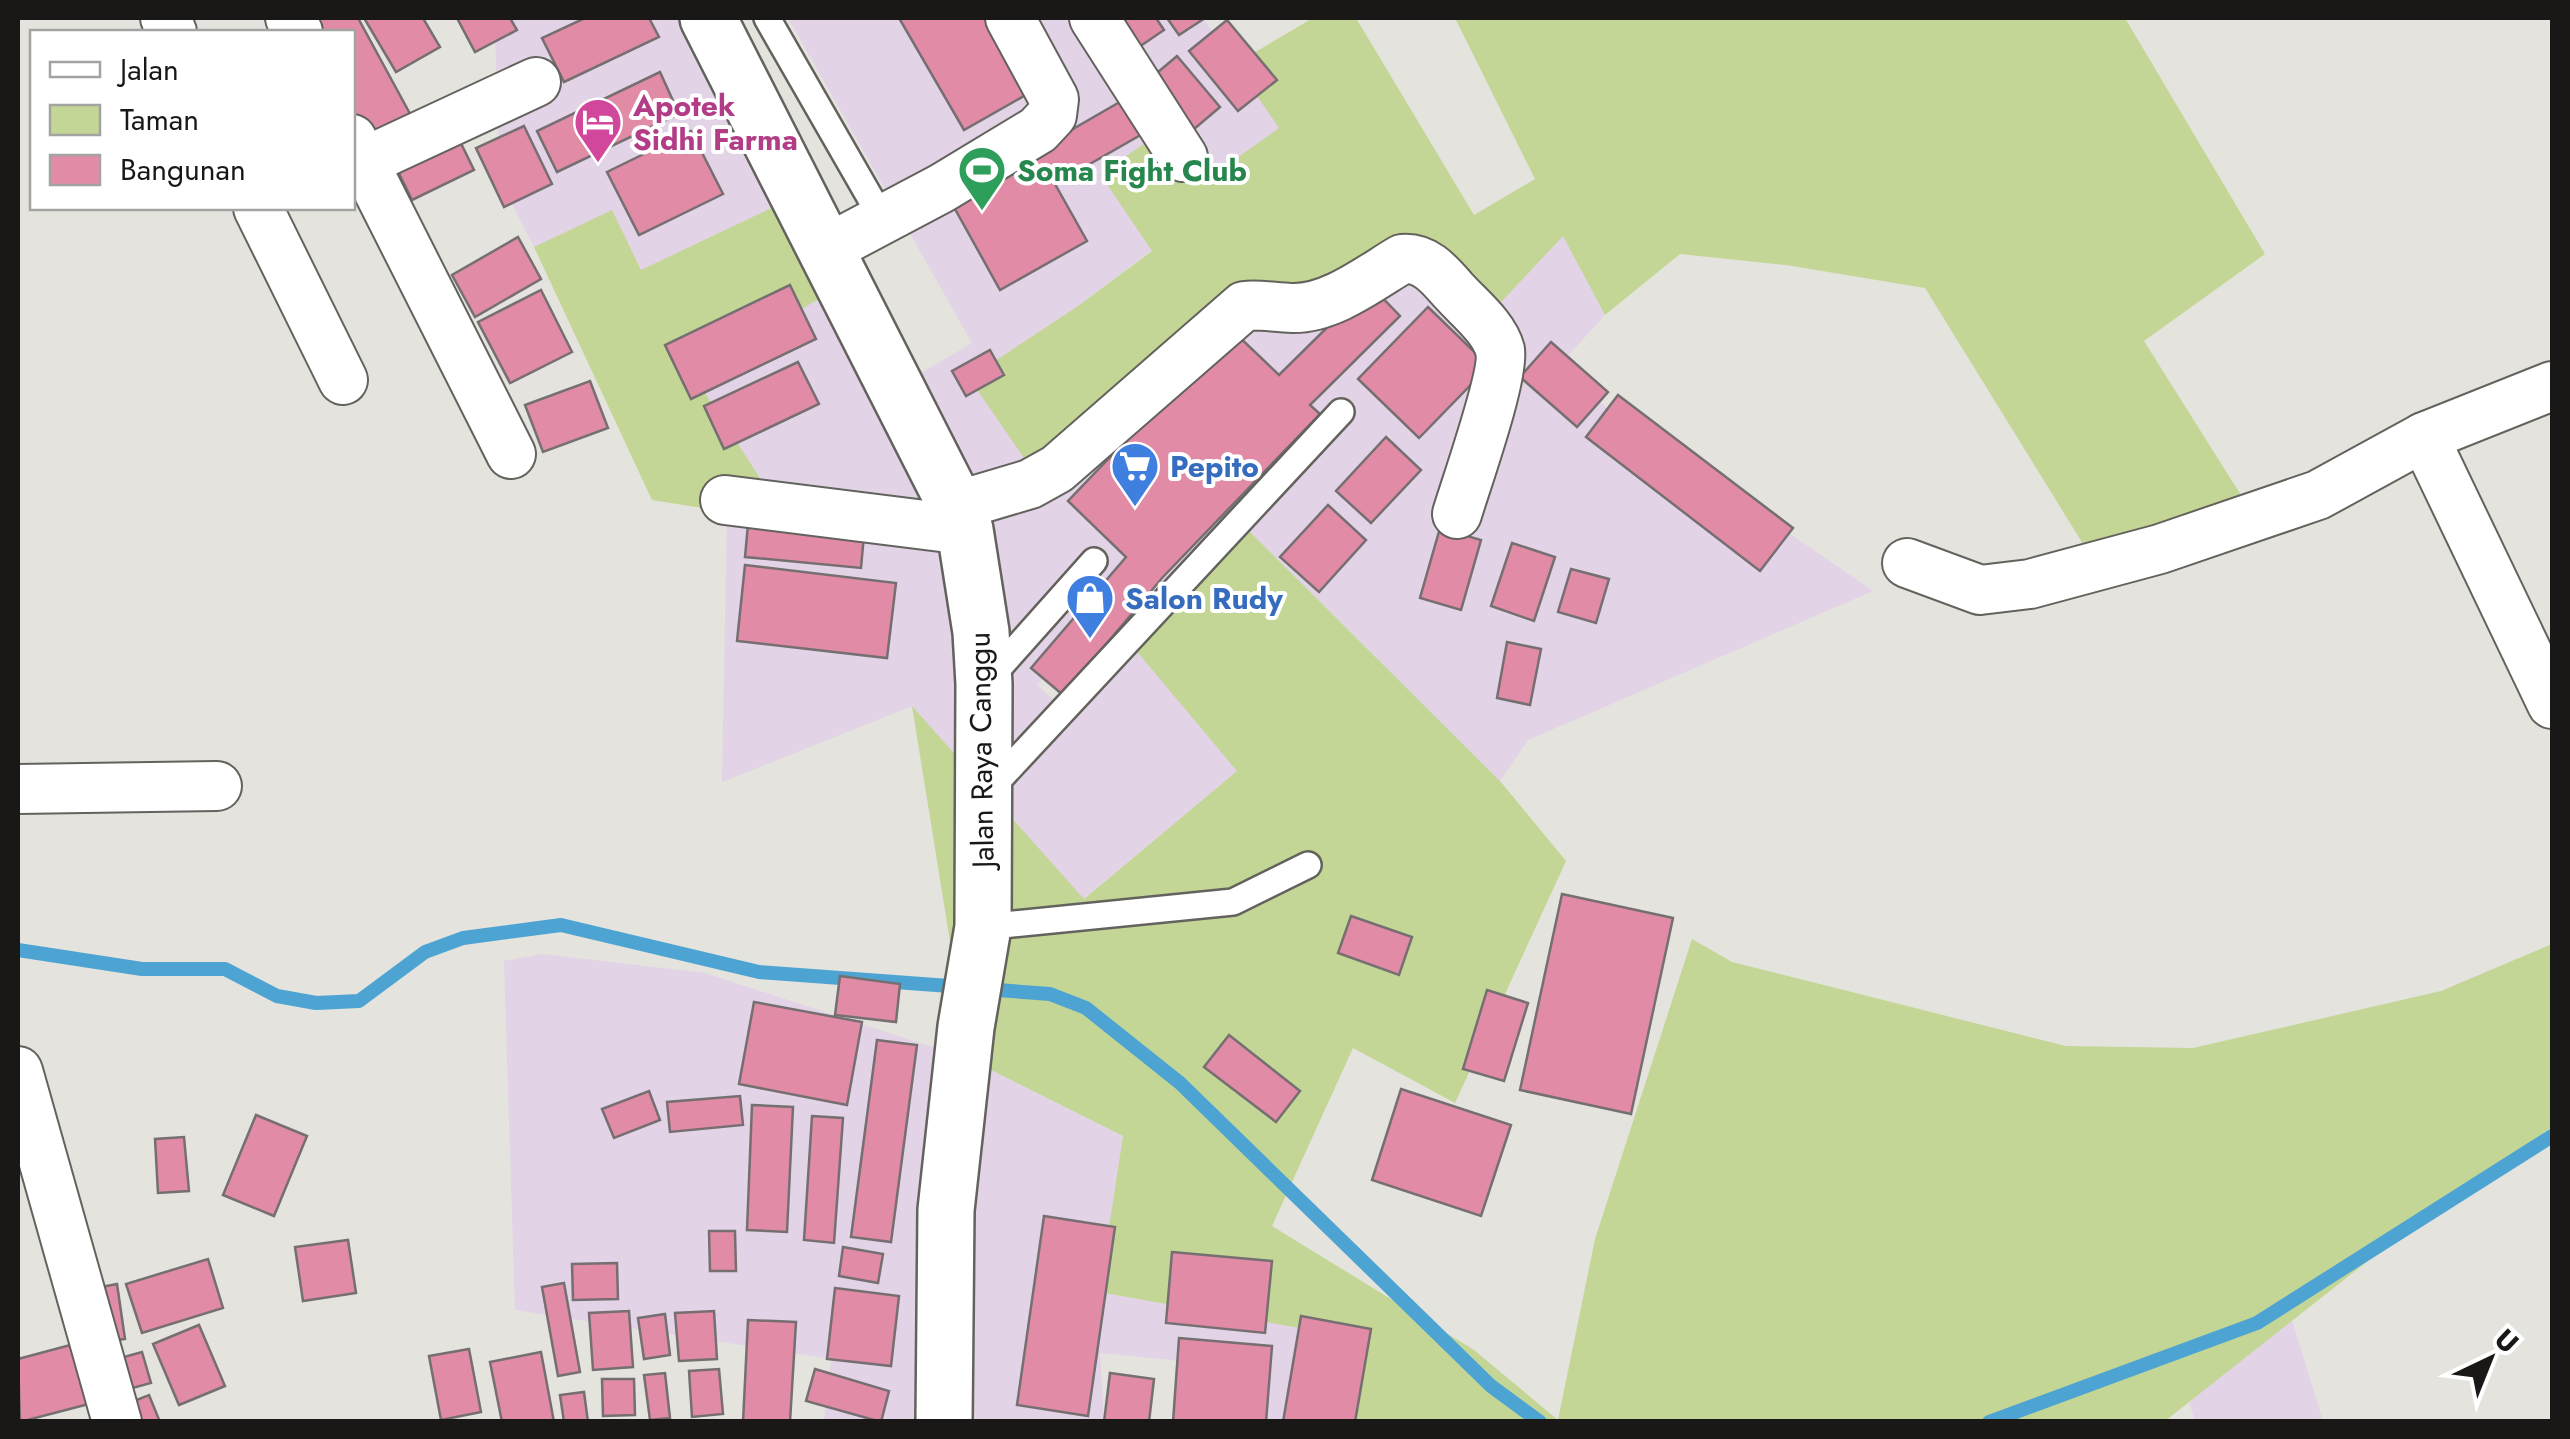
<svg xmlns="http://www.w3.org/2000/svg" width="2570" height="1439" viewBox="0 0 2570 1439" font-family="Jost,sans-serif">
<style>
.commercial{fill:#e2d3e6}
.green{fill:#c4d696}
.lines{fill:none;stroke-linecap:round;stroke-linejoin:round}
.stream{stroke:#4da4d3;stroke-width:14}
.building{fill:#e18ba6;stroke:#756f71;stroke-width:2.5}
.service-casing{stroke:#63625d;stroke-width:30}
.minor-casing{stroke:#63625d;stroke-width:52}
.secondary-casing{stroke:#63625d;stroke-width:60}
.service{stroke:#fff;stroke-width:25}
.minor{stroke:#fff;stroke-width:48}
.secondary{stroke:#fff;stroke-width:55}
.labels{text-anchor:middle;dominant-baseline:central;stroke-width:8;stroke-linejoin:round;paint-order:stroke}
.hotel-label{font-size:30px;font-weight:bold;fill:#b23c85;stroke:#fff;text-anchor:start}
.leisure-label{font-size:30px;font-weight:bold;fill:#27864d;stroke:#fff;text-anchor:start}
.shop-label{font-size:30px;font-weight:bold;fill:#366cbe;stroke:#fff;text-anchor:start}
.street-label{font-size:30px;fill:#191816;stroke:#fff}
</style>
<rect width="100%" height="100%" fill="#e4e3dd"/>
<!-- commercial -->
<g class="commercial">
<path d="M488 18H686L786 201 641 271 612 211 534 247 500 180 495 34Z"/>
<path d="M788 18H1203L1280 128 1196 186 1101 174 1152 250 1078 306 969 378 1136 376 1201 309 1273 310 1397 233 1563 235 1605 315 1554 371 1873 591 1528 740 1500 781 1243 525 1146 606 1132 589 1037 685 1064 709 1135 649 1238 770 1083 899 912 706 722 782 727 512 770 495 692 373 841 286 895 388 972 343Z"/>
<path d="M542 954 705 973 969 1059 1123 1136 1100 1292 1356 1338 1346 1421H1229L1232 1366 1100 1353 1104 1421H824L831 1359 515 1310 504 961Z"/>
<path d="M2292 1320 2323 1421H2195L2189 1402Z"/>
</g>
<!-- green -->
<g class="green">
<path d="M1313 18H1356L1474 215 1535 179 1455 18H2125L2265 254 2144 341 2266 535 2104 578 1925 288 1786 265 1680 254 1605 315 1563 236 1476 329 1397 234 1273 310 1201 309 1099 411 1026 461 969 378 1078 306 1152 251 1100 174 1160 133 1197 186 1279 128 1235 64Z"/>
<path d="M786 201 841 286 692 373 771 495 727 512 652 500 534 247 612 210 641 270Z"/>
<path d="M1243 525 1500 781 1566 861 1455 1103 1353 1048 1272 1226 1474 1350 1558 1420 1595 1239 1692 939 1732 962 2066 1046 2193 1048 2441 991 2552 944V1127L2458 1190 2165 1421H1346L1355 1338 1099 1292 1123 1136 969 1059 912 706 1084 899 1237 771 1118 629Z"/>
</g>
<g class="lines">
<!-- stream -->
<g class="stream">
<path d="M18 950 142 969H225L277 996 316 1003 359 1001 425 952 463 938 561 925 759 972 963 987"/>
<path d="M984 989 1050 994 1086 1008 1180 1083 1491 1386 1540 1422"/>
<path d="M1989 1422 2257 1323 2552 1136"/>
</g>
</g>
<!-- building -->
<g class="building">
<path d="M314 18H358L415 123 369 148 352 118V32H306Z"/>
<path d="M364 18H423L440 47 396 72Z"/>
<path d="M457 18H510L517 30 475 52Z"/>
<path d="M585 18H649L659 37 564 82 542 38Z"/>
<path d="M899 18H997L1038 88 964 130Z"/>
<path d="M1119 18H1156L1164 30 1139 47Z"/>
<path d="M1167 18H1205L1179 35Z"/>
<path d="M1227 20 1277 80 1238 111 1189 51Z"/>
<path d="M1177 56 1220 107 1193 130 1151 78Z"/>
<path d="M660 72 679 114 557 172 537 131Z"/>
<path d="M1125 99 1144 133 1055 184 1087 241 1000 290 950 200Z"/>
<path d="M524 126 552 184 504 207 476 148Z"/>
<path d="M454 129 474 170 412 200 392 159Z"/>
<path d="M691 131 723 194 639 235 607 172Z"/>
<path d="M518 237 541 279 475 317 452 275Z"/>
<path d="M790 285 816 339 691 399 665 345Z"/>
<path d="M1370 285 1400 316 1310 405 1320 414 1163 577 1063 695 1031 668 1126 557 1068 501 1232 330 1279 375Z"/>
<path d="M541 290 572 352 510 383 478 322Z"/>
<path d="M1428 307 1489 366 1419 438 1358 379Z"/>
<path d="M1551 342 1608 392 1577 427 1520 377Z"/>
<path d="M990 350 1004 375 966 396 952 371Z"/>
<path d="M798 362 819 404 724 449 704 406Z"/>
<path d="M590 381 608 428 543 452 525 405Z"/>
<path d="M1618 395 1793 528 1760 571 1586 437Z"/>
<path d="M1386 437 1421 470 1371 523 1336 491Z"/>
<path d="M1328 505 1366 540 1319 592 1280 557Z"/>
<path d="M749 513 865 524 861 568 745 557Z"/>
<path d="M1440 528 1481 540 1461 610 1420 598Z"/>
<path d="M1512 543 1555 557 1534 621 1491 606Z"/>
<path d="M745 565 896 583 887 658 737 641Z"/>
<path d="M1571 569 1609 579 1596 623 1558 612Z"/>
<path d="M1507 642 1541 649 1530 705 1497 698Z"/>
<path d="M1562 894 1673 918 1631 1114 1520 1090Z"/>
<path d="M1351 916 1412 937 1399 975 1338 953Z"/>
<path d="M840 976 900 984 896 1022 835 1015Z"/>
<path d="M1487 990 1528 1003 1504 1081 1463 1069Z"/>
<path d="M754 1002 862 1022 847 1105 739 1084Z"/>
<path d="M1229 1035 1300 1091 1276 1122 1204 1067Z"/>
<path d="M877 1040 917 1045 891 1242 851 1237Z"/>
<path d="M1401 1089 1511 1125 1481 1216 1372 1180Z"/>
<path d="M649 1091 660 1120 614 1138 602 1109Z"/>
<path d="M740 1096 743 1125 670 1132 667 1102Z"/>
<path d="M752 1105 793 1107 787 1232 747 1230Z"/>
<path d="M256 1115 307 1136 274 1216 223 1195Z"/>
<path d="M812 1116 843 1118 834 1243 804 1240Z"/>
<path d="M184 1137 189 1191 158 1193 155 1139Z"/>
<path d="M1044 1216 1115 1227 1088 1416 1017 1405Z"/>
<path d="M709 1231H735L736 1271H710Z"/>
<path d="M348 1240 356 1293 303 1301 295 1247Z"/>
<path d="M843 1247 883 1254 878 1283 839 1276Z"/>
<path d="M1172 1252 1272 1261 1265 1333 1166 1323Z"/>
<path d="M208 1259 223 1308 142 1333 126 1284Z"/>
<path d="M617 1263 618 1299 573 1300 572 1264Z"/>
<path d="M564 1283 580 1372 558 1376 542 1287Z"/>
<path d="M117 1284 125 1339 104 1342 96 1288Z"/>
<path d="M835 1288 899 1296 891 1366 827 1359Z"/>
<path d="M629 1311 633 1367 593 1370 589 1313Z"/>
<path d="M714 1311 717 1359 679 1361 675 1313Z"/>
<path d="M665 1314 670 1355 644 1359 638 1318Z"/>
<path d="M1301 1316 1371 1329 1355 1422H1283Z"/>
<path d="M748 1320 796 1322 790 1422H743Z"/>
<path d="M199 1325 225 1386 179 1405 153 1344Z"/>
<path d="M1179 1338 1272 1346 1266 1422H1173Z"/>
<path d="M89 1340 104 1400 20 1422 18 1359Z"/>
<path d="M469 1349 481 1412 441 1420 429 1356Z"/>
<path d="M142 1352 151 1383 118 1392 109 1361Z"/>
<path d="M541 1352 554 1422H502L490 1362Z"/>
<path d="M719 1369 723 1414 692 1417 689 1371Z"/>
<path d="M815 1369 889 1391 881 1422 806 1401Z"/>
<path d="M665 1373 670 1418 650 1420 644 1375Z"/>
<path d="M1110 1373 1154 1379 1149 1422H1104Z"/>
<path d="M602 1379H634L635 1415 603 1416Z"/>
<path d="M584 1392 588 1422H564L560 1395Z"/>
<path d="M149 1395 160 1422H131L124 1405Z"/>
</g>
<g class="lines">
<!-- service casing -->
<g class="service-casing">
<g id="service">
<path d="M767 18 883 220"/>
<path d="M988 680 1094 561"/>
<path d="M990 789 1341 412"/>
<path d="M983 927 1233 902 1308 865"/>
</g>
</g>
<!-- minor casing -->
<g class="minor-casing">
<g id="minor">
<path d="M165 18 172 32"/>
<path d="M290 18 298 32"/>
<path d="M1094 18 1183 157"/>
<path d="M352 139 511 454"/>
<path d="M364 162 536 82"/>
<path d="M258 208 343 380"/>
<path d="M825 250 942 188 1038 130 1052 115 1054 99 1010 18"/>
<path d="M2552 386 2424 437 2552 704"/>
<path d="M725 500 965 530"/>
<path d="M956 506 1030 484 1057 469 1244 306C1261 304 1276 308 1292 308 1331 309 1370 278 1402 259 1425 257 1439 274 1453 290 1468 307 1494 327 1500 350 1505 374 1466 484 1457 514"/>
<path d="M1907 563 1980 590 2030 584 2160 549 2318 495 2424 437"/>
<path d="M18 789 217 786"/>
<path d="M18 1071 117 1422"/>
</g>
</g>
<!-- secondary casing -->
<g class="secondary-casing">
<path id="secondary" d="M708 18 956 506 965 530 981 632 984 684 983 927 966 1027 946 1210 944 1422"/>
</g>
<!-- service -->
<use href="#service" class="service"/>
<!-- minor -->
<use href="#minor" class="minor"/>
<!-- secondary -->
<use href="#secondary" class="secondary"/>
</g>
<!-- icons -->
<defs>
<g id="hotel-pin" transform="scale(2.5)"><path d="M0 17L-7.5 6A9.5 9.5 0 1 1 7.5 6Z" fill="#d1479c" stroke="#fff"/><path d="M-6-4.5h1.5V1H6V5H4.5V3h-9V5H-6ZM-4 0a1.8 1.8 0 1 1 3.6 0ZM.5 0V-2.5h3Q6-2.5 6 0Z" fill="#fff"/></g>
<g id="stadium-pin" transform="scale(2.5)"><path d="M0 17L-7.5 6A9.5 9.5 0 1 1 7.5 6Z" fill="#2e9e5b" stroke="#fff"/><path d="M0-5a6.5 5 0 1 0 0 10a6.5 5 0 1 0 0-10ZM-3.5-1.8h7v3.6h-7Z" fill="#fff"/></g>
<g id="supermarket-pin" transform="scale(2.5)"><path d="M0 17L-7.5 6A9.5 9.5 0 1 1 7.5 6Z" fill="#3f7fe0" stroke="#fff"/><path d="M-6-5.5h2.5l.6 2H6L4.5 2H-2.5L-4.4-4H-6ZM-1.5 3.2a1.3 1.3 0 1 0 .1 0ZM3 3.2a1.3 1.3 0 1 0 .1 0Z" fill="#fff"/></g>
<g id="shop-pin" transform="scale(2.5)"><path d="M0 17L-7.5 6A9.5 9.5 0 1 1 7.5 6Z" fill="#3f7fe0" stroke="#fff"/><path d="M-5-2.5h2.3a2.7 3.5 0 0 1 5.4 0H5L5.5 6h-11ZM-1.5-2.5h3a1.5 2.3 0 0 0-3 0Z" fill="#fff"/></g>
</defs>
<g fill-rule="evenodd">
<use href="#hotel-pin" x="598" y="122"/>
<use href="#stadium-pin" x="982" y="170"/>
<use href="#supermarket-pin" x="1135" y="466"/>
<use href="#shop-pin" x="1090" y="598"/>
</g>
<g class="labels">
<!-- hotel labels -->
<g class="hotel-label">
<text x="633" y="105">Apotek<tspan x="633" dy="34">Sidhi Farma</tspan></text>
</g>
<!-- leisure labels -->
<g class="leisure-label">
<text x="1017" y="170">Soma Fight Club</text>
</g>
<!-- shop labels -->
<g class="shop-label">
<text x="1170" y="466">Pepito</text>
<text x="1125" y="598">Salon Rudy</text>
</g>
<!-- street labels -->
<g class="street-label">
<text transform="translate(981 750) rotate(-91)">Jalan Raya Canggu</text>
</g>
</g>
<!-- border -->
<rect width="2570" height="1439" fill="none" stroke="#191816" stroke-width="40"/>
<!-- legend -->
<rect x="30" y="30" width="325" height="180" fill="#ffffff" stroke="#a3a3a2" stroke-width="2.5"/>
<rect x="50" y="62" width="50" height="15" fill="#ffffff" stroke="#a3a3a2" stroke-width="2.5"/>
<text x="120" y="80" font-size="30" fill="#191816">Jalan</text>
<rect x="50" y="105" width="50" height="30" fill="#c4d696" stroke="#a3a3a2" stroke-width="2.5"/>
<text x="120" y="130" font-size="30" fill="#191816">Taman</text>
<rect x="50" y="155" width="50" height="30" fill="#e18ba6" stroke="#a3a3a2" stroke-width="2.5"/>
<text x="120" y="180" font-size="30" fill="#191816">Bangunan</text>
<!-- north arrow -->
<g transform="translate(2490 1359) rotate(43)" stroke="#ffffff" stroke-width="8" paint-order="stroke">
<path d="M0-8L18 38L0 25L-18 38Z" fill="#191816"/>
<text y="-15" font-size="28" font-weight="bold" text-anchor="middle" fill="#191816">U</text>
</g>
</svg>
